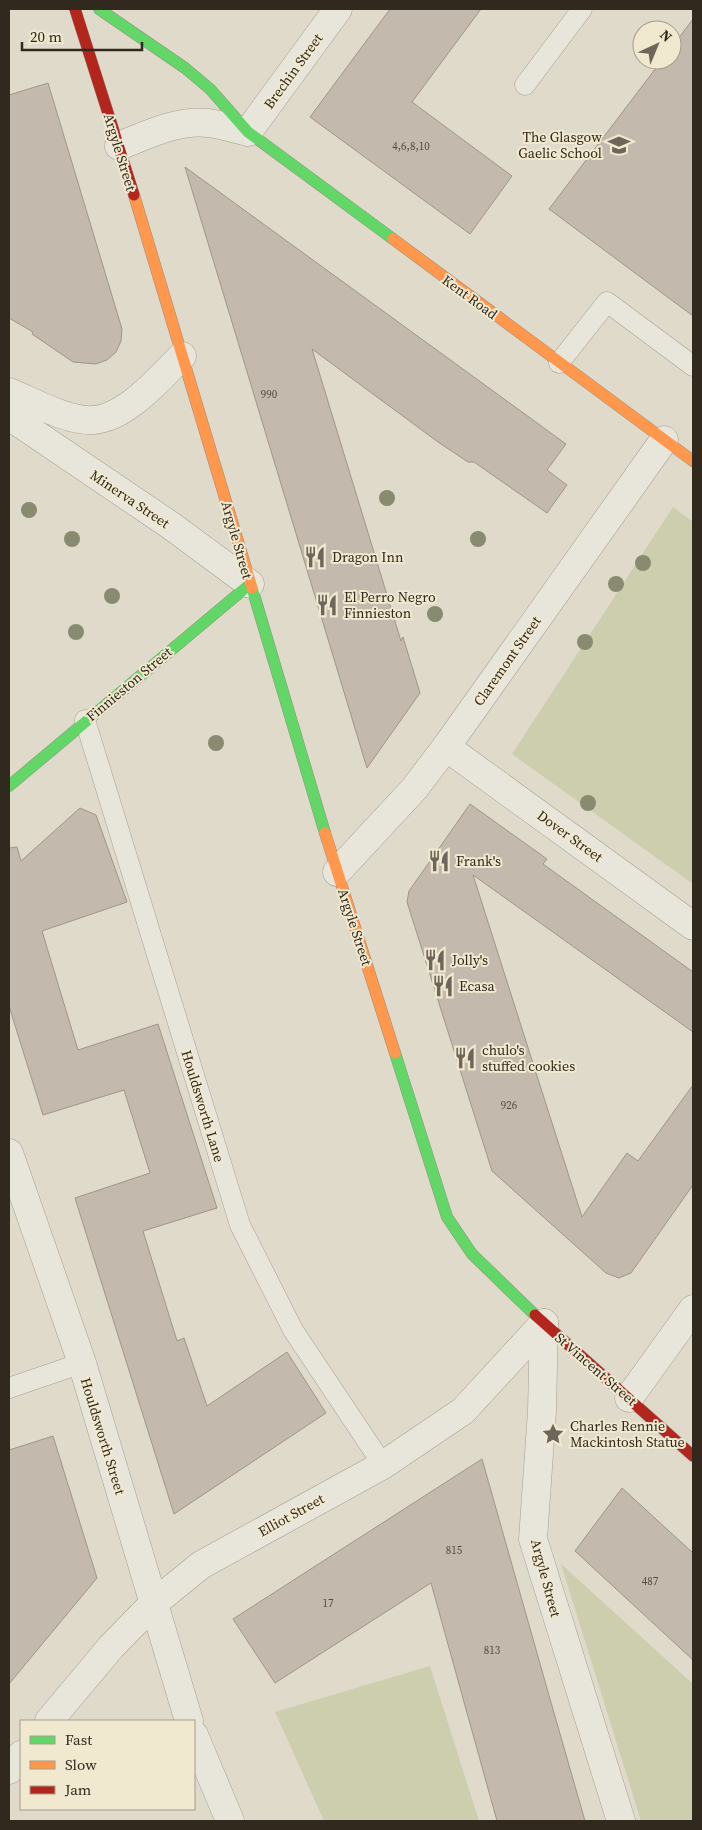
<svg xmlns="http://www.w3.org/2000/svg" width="702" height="1830" viewBox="0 0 702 1830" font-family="'Source Serif 4',serif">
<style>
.green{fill:#cdceae}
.building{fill:#c3b9ac;stroke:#9f968a}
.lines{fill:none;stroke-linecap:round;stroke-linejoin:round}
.lane-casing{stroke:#a59f94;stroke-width:21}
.street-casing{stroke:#a59f94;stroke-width:29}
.fast-casing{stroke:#948e83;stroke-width:12}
.slow-casing{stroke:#948e83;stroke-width:12}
.jam-casing{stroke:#948e83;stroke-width:12}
.lane{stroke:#e8e5db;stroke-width:20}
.street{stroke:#e8e5db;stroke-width:28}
.fast{stroke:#63d668;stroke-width:11}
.slow{stroke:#ff974d;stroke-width:11}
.jam{stroke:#b3261e;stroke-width:11}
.tree{fill:#888b70}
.labels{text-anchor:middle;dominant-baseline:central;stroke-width:4;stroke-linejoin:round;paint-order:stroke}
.number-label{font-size:11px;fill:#564c42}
.street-label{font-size:14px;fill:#31281e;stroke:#f0e9d0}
.poi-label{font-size:14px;fill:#31281e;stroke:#f0e9d0;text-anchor:start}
</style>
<rect width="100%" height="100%" fill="#e0daca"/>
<!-- green -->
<g class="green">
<path d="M673 507 693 522V884L512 754Z"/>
<path d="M561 1564 693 1684V1821H641Z"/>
<path d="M430 1666 479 1821H324L275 1712Z"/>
</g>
<!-- building -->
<g class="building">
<path d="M390 9H481L412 102 512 176 470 234 310 117Z"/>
<path d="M693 19V316L549 209 662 60H672V47Z"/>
<path d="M48 83 122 329 121 341 116 352 107 360 96 364 73 362 32 334 33 332 9 318V95Z"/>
<path d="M185 167 566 444 547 470 567 485 547 513 474 462H468L438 442 312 349 401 641 403 637 420 693 367 768Z"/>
<path d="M470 804 547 859 543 864 693 972V1032L473 875 582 1217 627 1153 638 1161 693 1085V1185L631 1273 619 1278 606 1273 492 1171 407 902 409 891Z"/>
<path d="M80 808 96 815 127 902 42 931 78 1050 158 1024 217 1208 143 1231 177 1341 184 1338 207 1406 287 1352 326 1413 174 1514 75 1198 150 1173 124 1090 43 1115 9 1006V848L17 847 21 861Z"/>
<path d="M53 1436 97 1578 9 1684V1450Z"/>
<path d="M482 1459 550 1699 585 1821H497L431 1583 275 1683 233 1619Z"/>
<path d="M622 1488 693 1553V1660L575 1551Z"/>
</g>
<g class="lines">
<!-- lane casing -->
<g class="lane-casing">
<g id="lane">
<path d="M525 85 582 9"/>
<path d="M559 363 607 302 693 366"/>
<path d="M85 720 240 1225 293 1330 383 1465"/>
<path d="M9 1388 82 1363"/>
</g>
</g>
<!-- street casing -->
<g class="street-casing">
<g id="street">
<path d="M119 146C147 135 178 119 209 123 222 125 235 129 248 132L338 9"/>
<path d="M9 392C31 401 69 422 93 420 126 418 160 378 182 356"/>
<path d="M9 416 170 525 250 584"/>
<path d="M446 747 693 926"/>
<path d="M337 872 414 789 446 747 664 440"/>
<path d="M9 1153 82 1363 189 1721"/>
<path d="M544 1323 542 1411 533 1539 621 1821"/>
<path d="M629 1398 693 1309"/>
<path d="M49 1721 111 1647 153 1604 201 1565 383 1465 463 1411 544 1323"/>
<path d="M194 1735 230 1821"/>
<path d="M9 1770 21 1755"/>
</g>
</g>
<!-- fast casing -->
<g class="fast-casing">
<g id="fast">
<path d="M99 9 185 68 210 89 248 132 393 239"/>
<path d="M252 588 325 833"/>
<path d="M9 786 250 584"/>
<path d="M395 1053 447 1217 472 1254 535 1315"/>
</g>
</g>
<!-- slow casing -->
<g class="slow-casing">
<g id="slow">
<path d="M134 195 252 588"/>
<path d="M393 239 693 461"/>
<path d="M325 833 395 1053"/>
</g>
</g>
<!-- jam casing -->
<g class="jam-casing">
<g id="jam">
<path d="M75 9 134 195"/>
<path d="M535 1315 693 1456"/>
</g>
</g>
<!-- lane -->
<use href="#lane" class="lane"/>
<!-- street -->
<use href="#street" class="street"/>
<!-- fast -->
<use href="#fast" class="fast"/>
<!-- slow -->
<use href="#slow" class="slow"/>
<!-- jam -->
<use href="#jam" class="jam"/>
</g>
<!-- trees -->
<g class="tree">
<circle cx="387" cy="498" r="8"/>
<circle cx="29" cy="510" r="8"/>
<circle cx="72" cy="539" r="8"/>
<circle cx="478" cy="539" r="8"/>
<circle cx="643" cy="563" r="8"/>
<circle cx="616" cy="584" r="8"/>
<circle cx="112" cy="596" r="8"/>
<circle cx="435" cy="614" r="8"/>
<circle cx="76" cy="632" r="8"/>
<circle cx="585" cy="642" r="8"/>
<circle cx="216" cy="743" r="8"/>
<circle cx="588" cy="803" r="8"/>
</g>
<!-- icons -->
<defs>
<g id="school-bare" transform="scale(1.725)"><path d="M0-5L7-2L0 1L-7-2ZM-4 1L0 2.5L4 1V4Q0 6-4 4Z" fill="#6e665a" stroke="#f0e9d0" stroke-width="2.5" paint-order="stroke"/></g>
<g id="restaurant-bare" transform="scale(1.725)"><path d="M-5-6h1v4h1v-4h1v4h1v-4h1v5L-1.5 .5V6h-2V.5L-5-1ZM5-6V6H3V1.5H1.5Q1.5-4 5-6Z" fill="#6e665a" stroke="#f0e9d0" stroke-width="2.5" paint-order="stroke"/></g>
<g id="sight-bare" transform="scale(1.725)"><path d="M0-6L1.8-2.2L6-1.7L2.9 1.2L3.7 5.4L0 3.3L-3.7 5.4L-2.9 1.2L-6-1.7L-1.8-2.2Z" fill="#6e665a" stroke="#f0e9d0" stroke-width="2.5" paint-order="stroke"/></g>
</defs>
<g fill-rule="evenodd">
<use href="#school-bare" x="619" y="145"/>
<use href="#restaurant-bare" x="315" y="557"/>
<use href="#restaurant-bare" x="327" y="605"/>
<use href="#restaurant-bare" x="439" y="861"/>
<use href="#restaurant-bare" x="435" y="960"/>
<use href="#restaurant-bare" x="443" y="986"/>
<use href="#restaurant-bare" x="465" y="1058"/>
<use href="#sight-bare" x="553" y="1434"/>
</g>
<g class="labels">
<!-- number labels -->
<g class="number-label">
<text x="411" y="146">4,6,8,10</text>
<text x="269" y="394">990</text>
<text x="509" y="1105">926</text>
<text x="454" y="1550">815</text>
<text x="650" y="1581">487</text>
<text x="328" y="1603">17</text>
<text x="492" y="1650">813</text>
</g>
<!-- street labels -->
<g class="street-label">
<text transform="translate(293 71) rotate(-54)">Brechin Street</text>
<text transform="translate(120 152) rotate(73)">Argyle Street</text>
<text transform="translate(470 297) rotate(36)">Kent Road</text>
<text transform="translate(130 499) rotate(34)">Minerva Street</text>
<text transform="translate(237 540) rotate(74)">Argyle Street</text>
<text transform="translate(507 661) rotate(-55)">Claremont Street</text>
<text transform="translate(129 684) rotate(-40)">Finnieston Street</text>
<text transform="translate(570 836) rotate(36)">Dover Street</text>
<text transform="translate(355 927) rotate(72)">Argyle Street</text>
<text transform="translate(203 1106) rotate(73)">Houldsworth Lane</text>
<text transform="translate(596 1369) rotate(41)">St Vincent Street</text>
<text transform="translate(103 1436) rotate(73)">Houldsworth Street</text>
<text transform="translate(291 1515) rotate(-29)">Elliot Street</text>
<text transform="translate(546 1578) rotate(75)">Argyle Street</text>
</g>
<!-- poi labels -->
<g class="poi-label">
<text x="602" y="137" text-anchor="end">The Glasgow<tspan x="602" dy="16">Gaelic School</tspan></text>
<text x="332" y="557">Dragon Inn</text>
<text x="344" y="597">El Perro Negro<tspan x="344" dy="16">Finnieston</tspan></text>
<text x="456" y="861">Frank's</text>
<text x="452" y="960">Jolly's</text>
<text x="459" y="986">Ecasa</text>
<text x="482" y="1050">chulo's<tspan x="482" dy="16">stuffed cookies</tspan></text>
<text x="570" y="1426">Charles Rennie<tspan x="570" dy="16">Mackintosh Statue</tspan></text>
</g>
</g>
<!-- border -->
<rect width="702" height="1830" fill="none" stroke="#31281e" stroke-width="20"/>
<!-- legend -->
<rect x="20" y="1720" width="175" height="90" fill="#f0e9d0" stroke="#a49c89"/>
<rect x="30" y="1736" width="25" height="8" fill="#63d668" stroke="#a49c89"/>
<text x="65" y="1745" font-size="15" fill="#31281e">Fast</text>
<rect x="30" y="1761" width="25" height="8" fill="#ff974d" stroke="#a49c89"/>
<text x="65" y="1770" font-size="15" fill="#31281e">Slow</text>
<rect x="30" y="1786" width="25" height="8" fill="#b3261e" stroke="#a49c89"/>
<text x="65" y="1795" font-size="15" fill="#31281e">Jam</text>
<!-- north arrow -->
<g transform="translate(657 45) rotate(44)"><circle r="24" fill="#f0e9d0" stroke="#a49c89"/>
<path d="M0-4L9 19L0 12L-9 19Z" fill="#6e665a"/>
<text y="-8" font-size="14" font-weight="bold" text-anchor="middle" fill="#31281e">N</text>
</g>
<!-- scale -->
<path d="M22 42v8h120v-8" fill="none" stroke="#31281e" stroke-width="2.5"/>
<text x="30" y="42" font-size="15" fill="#31281e" stroke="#f0e9d0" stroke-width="4" paint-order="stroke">20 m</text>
</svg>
